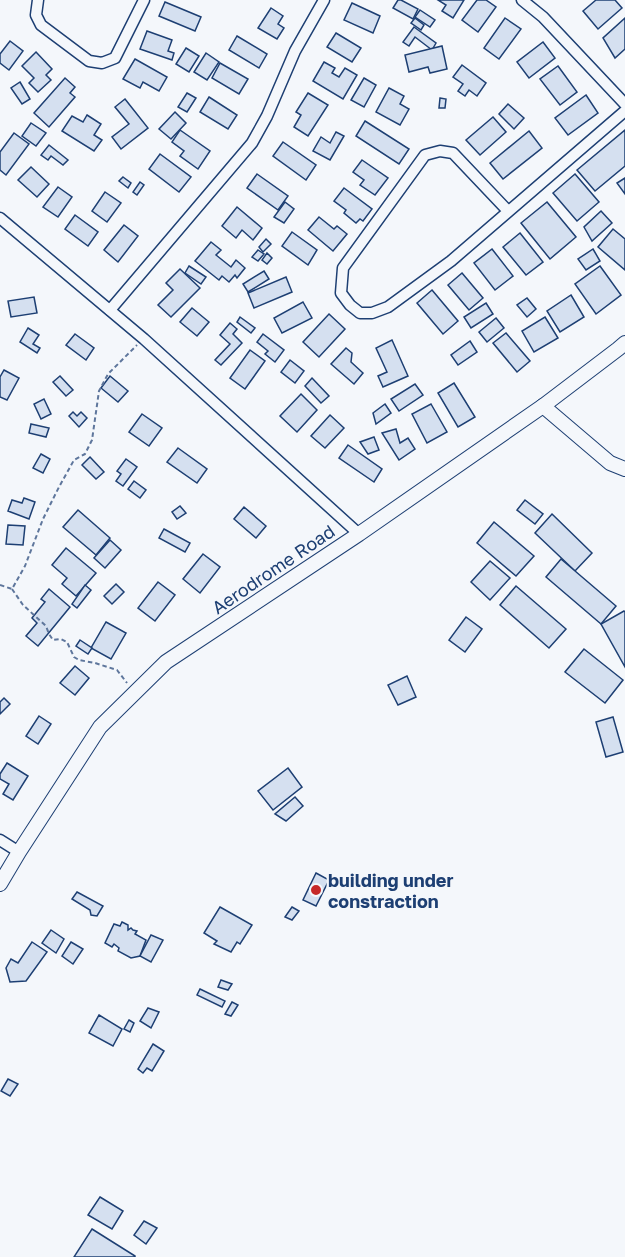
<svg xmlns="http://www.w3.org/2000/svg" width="625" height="1257" viewBox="0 0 625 1257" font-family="'Golos Text',sans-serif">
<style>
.building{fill:#d5e0f0;stroke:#1d3f73;stroke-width:1.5}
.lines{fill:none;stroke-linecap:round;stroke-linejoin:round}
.minor-casing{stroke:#1d3f73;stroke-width:13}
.tertiary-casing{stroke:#1d3f73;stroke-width:16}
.path{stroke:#5e769c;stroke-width:2;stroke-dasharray:4.5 3;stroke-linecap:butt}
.minor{stroke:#f4f7fb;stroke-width:10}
.tertiary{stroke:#f4f7fb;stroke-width:14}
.poi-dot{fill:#c62828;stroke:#f4f7fb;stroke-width:2}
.labels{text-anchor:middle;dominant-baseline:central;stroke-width:4.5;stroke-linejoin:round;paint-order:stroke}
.street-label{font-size:18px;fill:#1d3f73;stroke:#f4f7fb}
.poi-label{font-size:18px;font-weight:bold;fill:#1d3f73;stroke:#f4f7fb;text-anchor:start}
</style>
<rect width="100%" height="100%" fill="#f4f7fb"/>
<!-- building -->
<g class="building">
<path d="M398 0H401L418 9 413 19 393 8Z"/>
<path d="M438 0H464L453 18 442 11 446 5Z"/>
<path d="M477 0H486L496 7 478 32 462 20Z"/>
<path d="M596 0H615L622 8 598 29 583 11Z"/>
<path d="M165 2 201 17 195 31 159 16Z"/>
<path d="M352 3 380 16 373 33 344 20Z"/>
<path d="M271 8 283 16 278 24 284 28 277 39 258 28Z"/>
<path d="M420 10 435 20 430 27 415 17Z"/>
<path d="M415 18 424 25 421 30 411 23Z"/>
<path d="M505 18 521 29 499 59 484 48Z"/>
<path d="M625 18V49L615 58 603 38Z"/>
<path d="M414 27 436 43 432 50 415 37 409 46 403 42Z"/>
<path d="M147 31 172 40 168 51 174 53 172 60 140 49Z"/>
<path d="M336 33 361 48 352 62 327 47Z"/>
<path d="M237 36 267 54 259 68 229 50Z"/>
<path d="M10 41 23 51 9 70 0 63V54Z"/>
<path d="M543 42 555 58 529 78 517 62Z"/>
<path d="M442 46 447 69 430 73 428 67 409 72 405 55Z"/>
<path d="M186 48 199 56 189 72 176 64Z"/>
<path d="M36 52 52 69 46 75 51 80 38 92 29 83 34 78 22 66Z"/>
<path d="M206 53 219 62 207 80 194 72Z"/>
<path d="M135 59 167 77 159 91 143 82 140 88 123 79Z"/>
<path d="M324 62 335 68 332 73 339 77 345 68 357 75 343 99 313 81Z"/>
<path d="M220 63 248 79 239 94 212 78Z"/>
<path d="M462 65 486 83 477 96 469 90 465 96 458 91 463 84 453 77Z"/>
<path d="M558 66 577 92 560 105 540 79Z"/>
<path d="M65 78 75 87 70 93 75 97 49 127 34 113Z"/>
<path d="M364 78 376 85 364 107 351 100Z"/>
<path d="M20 82 30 99 22 104 11 88Z"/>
<path d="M389 88 404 96 400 104 409 109 400 125 376 112Z"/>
<path d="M187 93 196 98 187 112 178 107Z"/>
<path d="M308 93 328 105 308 136 294 127 301 115 296 112Z"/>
<path d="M586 95 598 113 568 135 555 118Z"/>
<path d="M209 97 237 115 228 129 200 112Z"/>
<path d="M440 98 446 99 445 108H439Z"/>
<path d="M125 99 148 128 121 149 112 137 129 124 115 107Z"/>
<path d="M508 104 524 118 514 129 499 114Z"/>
<path d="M175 112 186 123 171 139 159 129Z"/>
<path d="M87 115 101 124 94 135 102 140 94 151 62 131 72 116 83 122Z"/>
<path d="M493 117 506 132 480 155 466 140Z"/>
<path d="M365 121 409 149 399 164 356 136Z"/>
<path d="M31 123 46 133 36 146 22 136Z"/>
<path d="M180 130 210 151 198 169 180 156 184 151 172 142Z"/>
<path d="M625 130V166L595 191 577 170Z"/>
<path d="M529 131 542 148 503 179 490 163Z"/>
<path d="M336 132 344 136 330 160 313 151 321 137 330 143Z"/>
<path d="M14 133 29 144 6 175 0 170V152Z"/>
<path d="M283 142 316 165 306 180 273 156Z"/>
<path d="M49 145 68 160 63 165 51 156 48 160 41 155Z"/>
<path d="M160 154 191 177 179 192 149 169Z"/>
<path d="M362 160 388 178 375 195 360 185 364 180 353 172Z"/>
<path d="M31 167 49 184 37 197 18 180Z"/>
<path d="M257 174 288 196 278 210 247 188Z"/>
<path d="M575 174 599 202 577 221 553 193Z"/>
<path d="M123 177 131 183 128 188 119 181Z"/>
<path d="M625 178V194L617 183Z"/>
<path d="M140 182 144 185 137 195 133 192Z"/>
<path d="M58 187 72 197 58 217 43 207Z"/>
<path d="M344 188 372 209 363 221 360 219 356 223 344 213 346 210 334 201Z"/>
<path d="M105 192 121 203 107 222 92 211Z"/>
<path d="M285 202 294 209 284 223 274 217Z"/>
<path d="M547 202 576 237 550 259 521 223Z"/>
<path d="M237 207 262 228 253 240 242 230 236 238 222 226Z"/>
<path d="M601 211 612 223 592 241 584 227Z"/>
<path d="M75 215 98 232 88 246 65 229Z"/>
<path d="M319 217 334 229 337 226 347 234 333 251 308 230Z"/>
<path d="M124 225 138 236 118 262 104 250Z"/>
<path d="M613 229 625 239V270L598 247Z"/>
<path d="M292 232 317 250 308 265 282 246Z"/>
<path d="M520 233 543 262 526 275 503 247Z"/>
<path d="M266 239 271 244 263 252 259 247Z"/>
<path d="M211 242 221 250 216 255 231 267 236 260 245 268 237 278 235 275 229 282 222 276 219 280 195 261Z"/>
<path d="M492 249 513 276 495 290 474 263Z"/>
<path d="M593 249 600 261 586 270 578 259Z"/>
<path d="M258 250 264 254 258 261 252 257Z"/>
<path d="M267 253 272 258 267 264 262 260Z"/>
<path d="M189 266 206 277 201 284 185 273Z"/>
<path d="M600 266 621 295 596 314 575 284Z"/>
<path d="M180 269 200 288 171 317 158 305 173 290 166 283Z"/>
<path d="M264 271 269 279 248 292 243 284Z"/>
<path d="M462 273 483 298 469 310 448 285Z"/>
<path d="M286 277 292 292 254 308 248 293Z"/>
<path d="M432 290 458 321 443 334 417 303Z"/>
<path d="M571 295 584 317 560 332 547 311Z"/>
<path d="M34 297 37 313 11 317 8 301Z"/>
<path d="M527 298 536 309 527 317 517 305Z"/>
<path d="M303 302 312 318 282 333 274 318Z"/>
<path d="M486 303 493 314 471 328 464 317Z"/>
<path d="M192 308 209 322 197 336 180 322Z"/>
<path d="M329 314 345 329 319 357 303 342Z"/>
<path d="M240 317 255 328 251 333 237 322Z"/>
<path d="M545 317 558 338 534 352 522 331Z"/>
<path d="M496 318 504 328 487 342 479 332Z"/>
<path d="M230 323 237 329 233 334 242 343 221 365 215 360 230 344 220 335Z"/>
<path d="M28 328 39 335 33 344 40 348 37 353 20 342Z"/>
<path d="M506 333 530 361 517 372 493 343Z"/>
<path d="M75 334 94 348 86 360 66 345Z"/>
<path d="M263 334 284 350 275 362 265 354 268 351 257 342Z"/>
<path d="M392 340 408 376 383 387 378 376 387 372 376 348Z"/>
<path d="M470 341 477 352 458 365 451 355Z"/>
<path d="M346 348 352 353 351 362 363 373 354 384 331 364Z"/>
<path d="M250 350 265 361 245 389 230 378Z"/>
<path d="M290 360 304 371 295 383 281 372Z"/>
<path d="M4 370 19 378 7 400 0 397V377Z"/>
<path d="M60 376 73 390 66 396 53 382Z"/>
<path d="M110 376 128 391 118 402 101 388Z"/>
<path d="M312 378 329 396 321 403 305 386Z"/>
<path d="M454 383 475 417 458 427 438 393Z"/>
<path d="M415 384 423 395 399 411 391 399Z"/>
<path d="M301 394 317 410 297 432 280 416Z"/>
<path d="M44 399 51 414 41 419 34 404Z"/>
<path d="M385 404 391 413 376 424 373 413Z"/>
<path d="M431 404 447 432 427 443 412 414Z"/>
<path d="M73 412 77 416 81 412 87 418 79 427 69 416Z"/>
<path d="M142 414 162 428 149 446 129 432Z"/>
<path d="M330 415 344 428 325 448 311 436Z"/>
<path d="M31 424 49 428 46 437 29 433Z"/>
<path d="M396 429 400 443 408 438 415 449 399 460 382 433Z"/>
<path d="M374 437 379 450 368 454 360 442Z"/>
<path d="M348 445 382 469 374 482 339 458Z"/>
<path d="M178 448 207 469 197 483 167 462Z"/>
<path d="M41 454 50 459 43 473 33 468Z"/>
<path d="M90 457 104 472 96 479 82 465Z"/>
<path d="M126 459 137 467 123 486 116 481 121 474 117 471Z"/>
<path d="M134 481 146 490 140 498 128 489Z"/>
<path d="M24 498 35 502 29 519 8 511 12 500 22 503Z"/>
<path d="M525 500 543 514 535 524 517 510Z"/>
<path d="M180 506 186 513 177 519 172 512Z"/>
<path d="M244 507 266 526 256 538 234 519Z"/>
<path d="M78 510 110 538 96 555 63 527Z"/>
<path d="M552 514 592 553 575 571 535 533Z"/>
<path d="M494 522 534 556 516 576 477 543Z"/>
<path d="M8 525 25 526 23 545 6 544Z"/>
<path d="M164 529 190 543 185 552 159 538Z"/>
<path d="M110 540 121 550 105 568 94 558Z"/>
<path d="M66 548 96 573 76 596 62 584 67 578 52 565Z"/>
<path d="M203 554 220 567 200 593 183 579Z"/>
<path d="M561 559 616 606 601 624 546 577Z"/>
<path d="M490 561 510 578 490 600 471 582Z"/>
<path d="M158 582 175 595 155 621 138 608Z"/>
<path d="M116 584 124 592 112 604 104 596Z"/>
<path d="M85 585 91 590 77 608 72 604Z"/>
<path d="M516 586 566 629 549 648 500 605Z"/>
<path d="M49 589 70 607 38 646 26 636 37 623 32 618 45 602 41 599Z"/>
<path d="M624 611 625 612V667L601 624Z"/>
<path d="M466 617 482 629 465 652 449 640Z"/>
<path d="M106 622 126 633 111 659 91 648Z"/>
<path d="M80 640 92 648 88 654 76 646Z"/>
<path d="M584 649 623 680 605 703 565 672Z"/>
<path d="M75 666 89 678 75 695 60 683Z"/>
<path d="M407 676 416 697 398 705 388 685Z"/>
<path d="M4 698 10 704 0 714V702Z"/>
<path d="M39 716 51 724 38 744 26 736Z"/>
<path d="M613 717 623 752 606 757 596 722Z"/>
<path d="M7 763 28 776 13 800 3 794 9 784 0 779V774Z"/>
<path d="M288 768 302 787 273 810 258 791Z"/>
<path d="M295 797 303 806 286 821 275 814Z"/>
<path d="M316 873 329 880 316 906 303 900Z"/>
<path d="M77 892 103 906 97 916 91 915 90 910 72 899Z"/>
<path d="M220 907 252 925 240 944 237 942 231 952 214 944 217 941 204 933Z"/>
<path d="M292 907 299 911 292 920 285 917Z"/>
<path d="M122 922 128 925V930L131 928 133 930 137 931 135 934 146 940 140 956 131 958 118 951 119 948 114 944 112 947 105 943 114 924 120 926Z"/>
<path d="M51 930 64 939 56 953 42 943Z"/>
<path d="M151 935 163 940 151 962 140 956Z"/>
<path d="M32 942 47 952 26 981 10 982 6 968 11 959 18 963Z"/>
<path d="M71 942 83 949 73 964 62 956Z"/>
<path d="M221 980 232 984 228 990 218 987Z"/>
<path d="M200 989 225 1001 222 1007 197 995Z"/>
<path d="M232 1002 238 1005 231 1016 225 1014Z"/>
<path d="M148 1008 159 1012 151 1028 140 1021Z"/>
<path d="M99 1015 122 1029 113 1046 89 1033Z"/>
<path d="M129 1020 134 1023 130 1032 124 1029Z"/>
<path d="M153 1044 164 1051 152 1071 147 1068 143 1073 138 1069Z"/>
<path d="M8 1079 18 1084 10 1096 1 1091Z"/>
<path d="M100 1197 123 1211 112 1229 88 1215Z"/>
<path d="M144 1221 157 1228 146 1244 134 1235Z"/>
<path d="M92 1229 135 1256V1257H74Z"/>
</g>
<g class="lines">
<!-- minor casing -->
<g class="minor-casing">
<g id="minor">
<path d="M38 0 36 15 41 25 89 61 102 63 115 58 144 0"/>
<path d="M522 0 543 17 625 104"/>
<path d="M508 211 453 153 440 151 425 155 343 268 341 293 350 305 360 313H372L388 307 451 261 625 111"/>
<path d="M0 218 144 339 359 534"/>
<path d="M110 310 252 143 267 116 295 51 324 0"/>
<path d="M0 840 19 852"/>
</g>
</g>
<!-- tertiary casing -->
<g class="tertiary-casing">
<g id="tertiary">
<path d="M543 406 610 463 625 469"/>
<path d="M0 884 19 852 100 727 166 662 359 534 543 406 618 349 625 343"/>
</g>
</g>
<!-- path -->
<g class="path">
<path d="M0 585 12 589 25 566 43 519 59 487 74 460 85 454 92 440 99 391 108 374 137 345"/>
<path d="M12 589 23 605 46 626 49 634 53 640 61 639 67 642 74 657 79 660 95 663 117 670 127 683"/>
</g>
<!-- minor -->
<use href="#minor" class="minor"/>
<!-- tertiary -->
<use href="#tertiary" class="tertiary"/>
</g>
<!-- markers -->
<circle class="poi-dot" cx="316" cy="890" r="6"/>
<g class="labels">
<!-- street labels -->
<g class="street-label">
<text transform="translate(273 569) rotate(-34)">Aerodrome Road</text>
</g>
<!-- poi labels -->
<g class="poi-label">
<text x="328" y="880">building under<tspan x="328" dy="21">constraction</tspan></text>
</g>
</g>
</svg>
